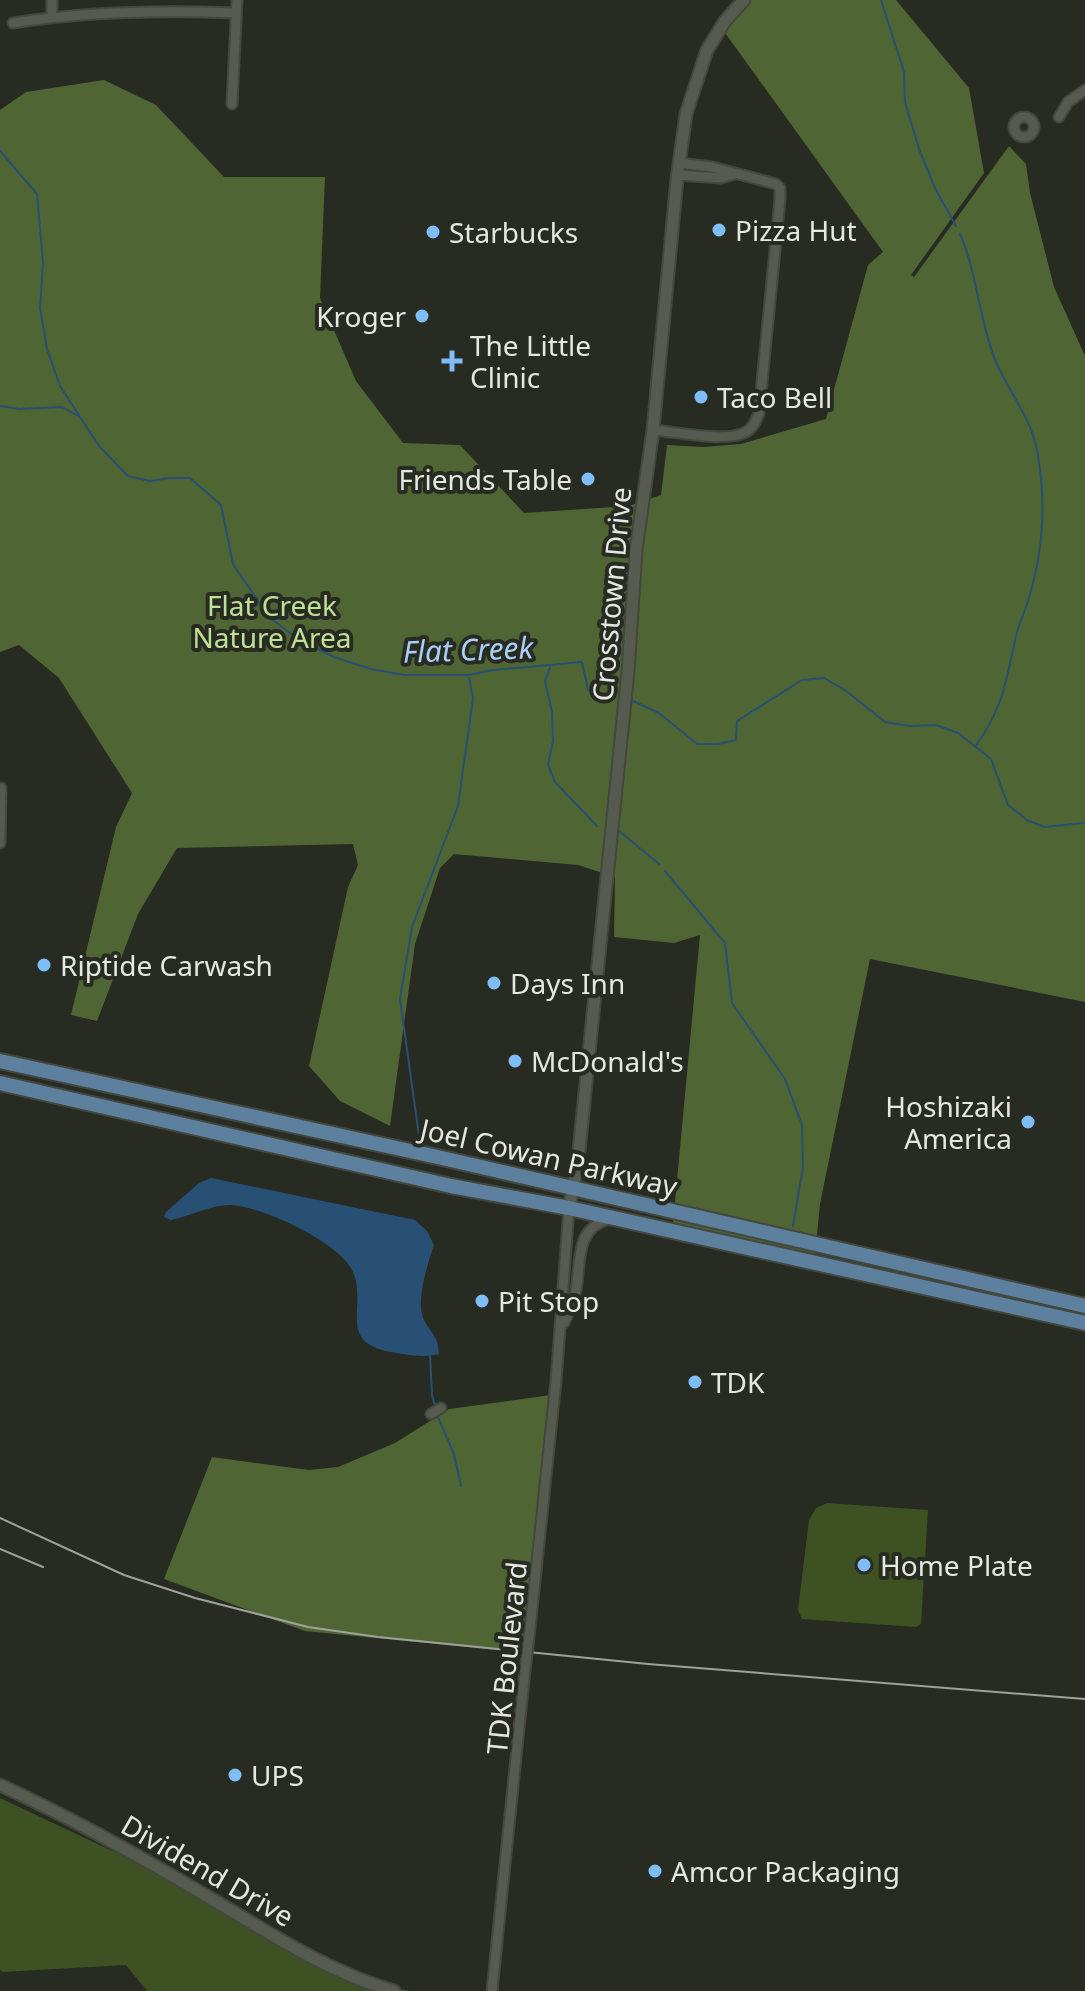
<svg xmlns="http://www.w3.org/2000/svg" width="1085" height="1991" viewBox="0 0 1085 1991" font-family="'Noto Sans',sans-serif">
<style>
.green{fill:#3d5122}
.forest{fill:#506534}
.water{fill:#285075}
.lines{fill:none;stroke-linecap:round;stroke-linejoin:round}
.stream{stroke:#285075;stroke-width:2}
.minor-casing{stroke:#43473e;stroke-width:13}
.tertiary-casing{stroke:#43473e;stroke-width:15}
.primary-casing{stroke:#43473e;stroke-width:18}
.minor{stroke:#565b50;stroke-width:9}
.tertiary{stroke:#565b50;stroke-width:11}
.primary{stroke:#5c809d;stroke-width:14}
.rail{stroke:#9fa29b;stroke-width:2}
.minor-bridge-casing{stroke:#43473e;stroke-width:13;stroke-linecap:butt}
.minor-bridge{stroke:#565b50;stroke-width:9}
.poi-dot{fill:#7fbdf9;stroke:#272b22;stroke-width:3}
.labels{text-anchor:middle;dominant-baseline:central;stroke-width:8;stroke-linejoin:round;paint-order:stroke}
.poi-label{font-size:28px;fill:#e5e8e1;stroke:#272b22;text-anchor:start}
.street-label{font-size:28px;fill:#e5e8e1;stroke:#272b22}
.park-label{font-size:28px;fill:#bfe195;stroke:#272b22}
.water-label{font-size:30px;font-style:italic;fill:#abcff4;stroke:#272b22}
</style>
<rect width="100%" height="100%" fill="#272b22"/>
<!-- green -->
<g class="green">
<path d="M827 1503 928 1510 921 1624 916 1627 802 1619 798 1610 809 1520 816 1508Z"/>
<path d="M0 1798 242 1912 364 1982 411 1991H147L126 1965 3 1972 0 1970Z"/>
</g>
<!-- forest -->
<g class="forest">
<path d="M745 0H896L969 88 984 173 911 275 914 277 1009 146 1026 164 1030 193 1054 287 1085 356V1002L870 959 820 1204 815 1255 673 1223 700 935 674 943 614 937 615 877 578 865 454 854 440 868 415 944 390 1126 340 1101 309 1066 348 887 358 865 353 844 177 848 138 914 97 1021 71 1015 116 827 132 793 59 678 19 645 0 652V110L26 92 104 80 156 105 224 177H325L320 298 356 381 403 443 460 445 524 513 629 506 661 495 667 445 703 447 741 444 826 419 868 265 883 252 723 30Z"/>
<path d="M551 1395 527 1653 305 1631 164 1579 212 1457 309 1470 338 1467 395 1443 449 1409Z"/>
</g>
<!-- water -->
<path class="water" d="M211 1178 415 1220 427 1231 434 1245C428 1263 415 1302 424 1320 432 1335 438 1335 439 1354 421 1358 409 1355 391 1352 335 1342 369 1305 352 1270 337 1241 261 1206 230 1205 211 1205 190 1216 171 1220L164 1217 166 1212 199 1183Z"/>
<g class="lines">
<!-- stream -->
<g class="stream">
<path d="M881 0 904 72 905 102 919 149 936 190 956 226"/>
<path d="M0 151 37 194 43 263 40 308 47 349 60 386 99 446 128 476 150 481 170 478H190L221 505 233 564 269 617 298 639 334 657 371 669 404 675H469L493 670 582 662 588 690 613 697"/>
<path d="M960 234C978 275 979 322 996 362 1009 392 1031 418 1037 450 1046 497 1044 548 1030 594 1026 610 1018 625 1015 640 1006 683 1002 710 975 747"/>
<path d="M0 406 19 409 62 407 80 417"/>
<path d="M550 667 545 681 552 712 553 741 548 765 555 782 597 826"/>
<path d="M631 700 659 713 697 744H718L736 740 737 721 802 680 824 678 845 690 885 722 910 726 936 725 958 733 991 759 1008 805 1027 820 1044 827 1085 823"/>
<path d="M619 831 659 864"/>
<path d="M665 871 725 943 732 1003 785 1079 802 1125 803 1167 793 1226"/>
<path d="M419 1136 400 999 412 927 458 806 473 698 469 678"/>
<path d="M430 1356 432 1395 436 1409"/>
<path d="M437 1415 454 1454 461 1486"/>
</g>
<!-- minor casing -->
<g class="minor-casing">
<g id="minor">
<path d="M52 0V16"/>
<path d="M13 23C87 11 161 10 236 13"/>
<path d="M232 104 237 0"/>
<circle cx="1024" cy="127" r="10"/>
<path d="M1059 117 1068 102 1085 90"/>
<path d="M677 175 721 178 734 174"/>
<path d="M653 430C676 432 725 442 744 433 753 429 756 421 759 413L780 199V188L776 184 712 167 679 163"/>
<path d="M0 843 1 788"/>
<path d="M564 1323C567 1315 572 1307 574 1300 583 1268 571 1230 609 1219"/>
<path d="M431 1414 441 1408"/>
<path d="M531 1619 556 1381 569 1208"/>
<path d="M492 1991 523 1689"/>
</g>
</g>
<!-- tertiary casing -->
<g class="tertiary-casing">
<g id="tertiary">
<path d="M569 1208 578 1161 628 671 636 550 653 430 677 179 686 114 707 50 725 21 744 0"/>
<path d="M0 1785C74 1819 145 1859 215 1901 273 1935 328 1972 394 1991"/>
</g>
</g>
<!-- primary casing -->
<g class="primary-casing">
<g id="primary">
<path d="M0 1061 442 1158 1085 1306"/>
<path d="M0 1083 451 1186 569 1208 1085 1323"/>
</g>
</g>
<!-- minor -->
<use href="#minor" class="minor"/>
<!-- tertiary -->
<use href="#tertiary" class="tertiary"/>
<!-- primary -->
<use href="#primary" class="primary"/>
<!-- rail -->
<g class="rail">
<path d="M0 1518 124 1575 195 1598 308 1627 378 1637 648 1664 1085 1699"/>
<path d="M0 1549 43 1567"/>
</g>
<!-- minor-bridge casing -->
<g class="minor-bridge-casing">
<path id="minor-bridge" d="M523 1689 531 1619"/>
</g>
<!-- minor-bridge -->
<use href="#minor-bridge" class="minor-bridge"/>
</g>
<!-- markers -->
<g class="poi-dot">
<circle cx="719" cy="230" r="8"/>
<circle cx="433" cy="232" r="8"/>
<circle cx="422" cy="316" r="8"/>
<path d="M448 349h8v8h8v8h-8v8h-8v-8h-8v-8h8z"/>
<circle cx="701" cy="397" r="8"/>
<circle cx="588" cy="479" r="8"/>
<circle cx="44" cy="965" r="8"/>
<circle cx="494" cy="983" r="8"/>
<circle cx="515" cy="1061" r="8"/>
<circle cx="1028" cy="1122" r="8"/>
<circle cx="482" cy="1301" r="8"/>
<circle cx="695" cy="1382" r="8"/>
<circle cx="864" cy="1565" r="8"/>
<circle cx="235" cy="1775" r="8"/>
<circle cx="655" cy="1871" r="8"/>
</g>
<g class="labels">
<!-- poi labels -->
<g class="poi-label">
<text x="735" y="230">Pizza Hut</text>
<text x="449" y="232">Starbucks</text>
<text x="406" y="316" text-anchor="end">Kroger</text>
<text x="470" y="345">The Little<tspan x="470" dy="32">Clinic</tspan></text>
<text x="717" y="397">Taco Bell</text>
<text x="572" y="479" text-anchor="end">Friends Table</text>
<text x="60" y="965">Riptide Carwash</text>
<text x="510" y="983">Days Inn</text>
<text x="531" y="1061">McDonald's</text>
<text x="1012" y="1106" text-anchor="end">Hoshizaki<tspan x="1012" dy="32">America</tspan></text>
<text x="498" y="1301">Pit Stop</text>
<text x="711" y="1382">TDK</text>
<text x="880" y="1565">Home Plate</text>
<text x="251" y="1775">UPS</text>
<text x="671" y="1871">Amcor Packaging</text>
</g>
<!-- street labels -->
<g class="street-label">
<text transform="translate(611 594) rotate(-85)">Crosstown Drive</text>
<text transform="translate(549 1157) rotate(13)">Joel Cowan Parkway</text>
<text transform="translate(506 1658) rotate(-84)">TDK Boulevard</text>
<text transform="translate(208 1870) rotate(30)">Dividend Drive</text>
</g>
<!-- park labels -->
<g class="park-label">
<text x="272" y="605">Flat Creek<tspan x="272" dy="32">Nature Area</tspan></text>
</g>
<!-- water labels -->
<g class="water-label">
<text transform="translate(468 649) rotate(-2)">Flat Creek</text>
</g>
</g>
</svg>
